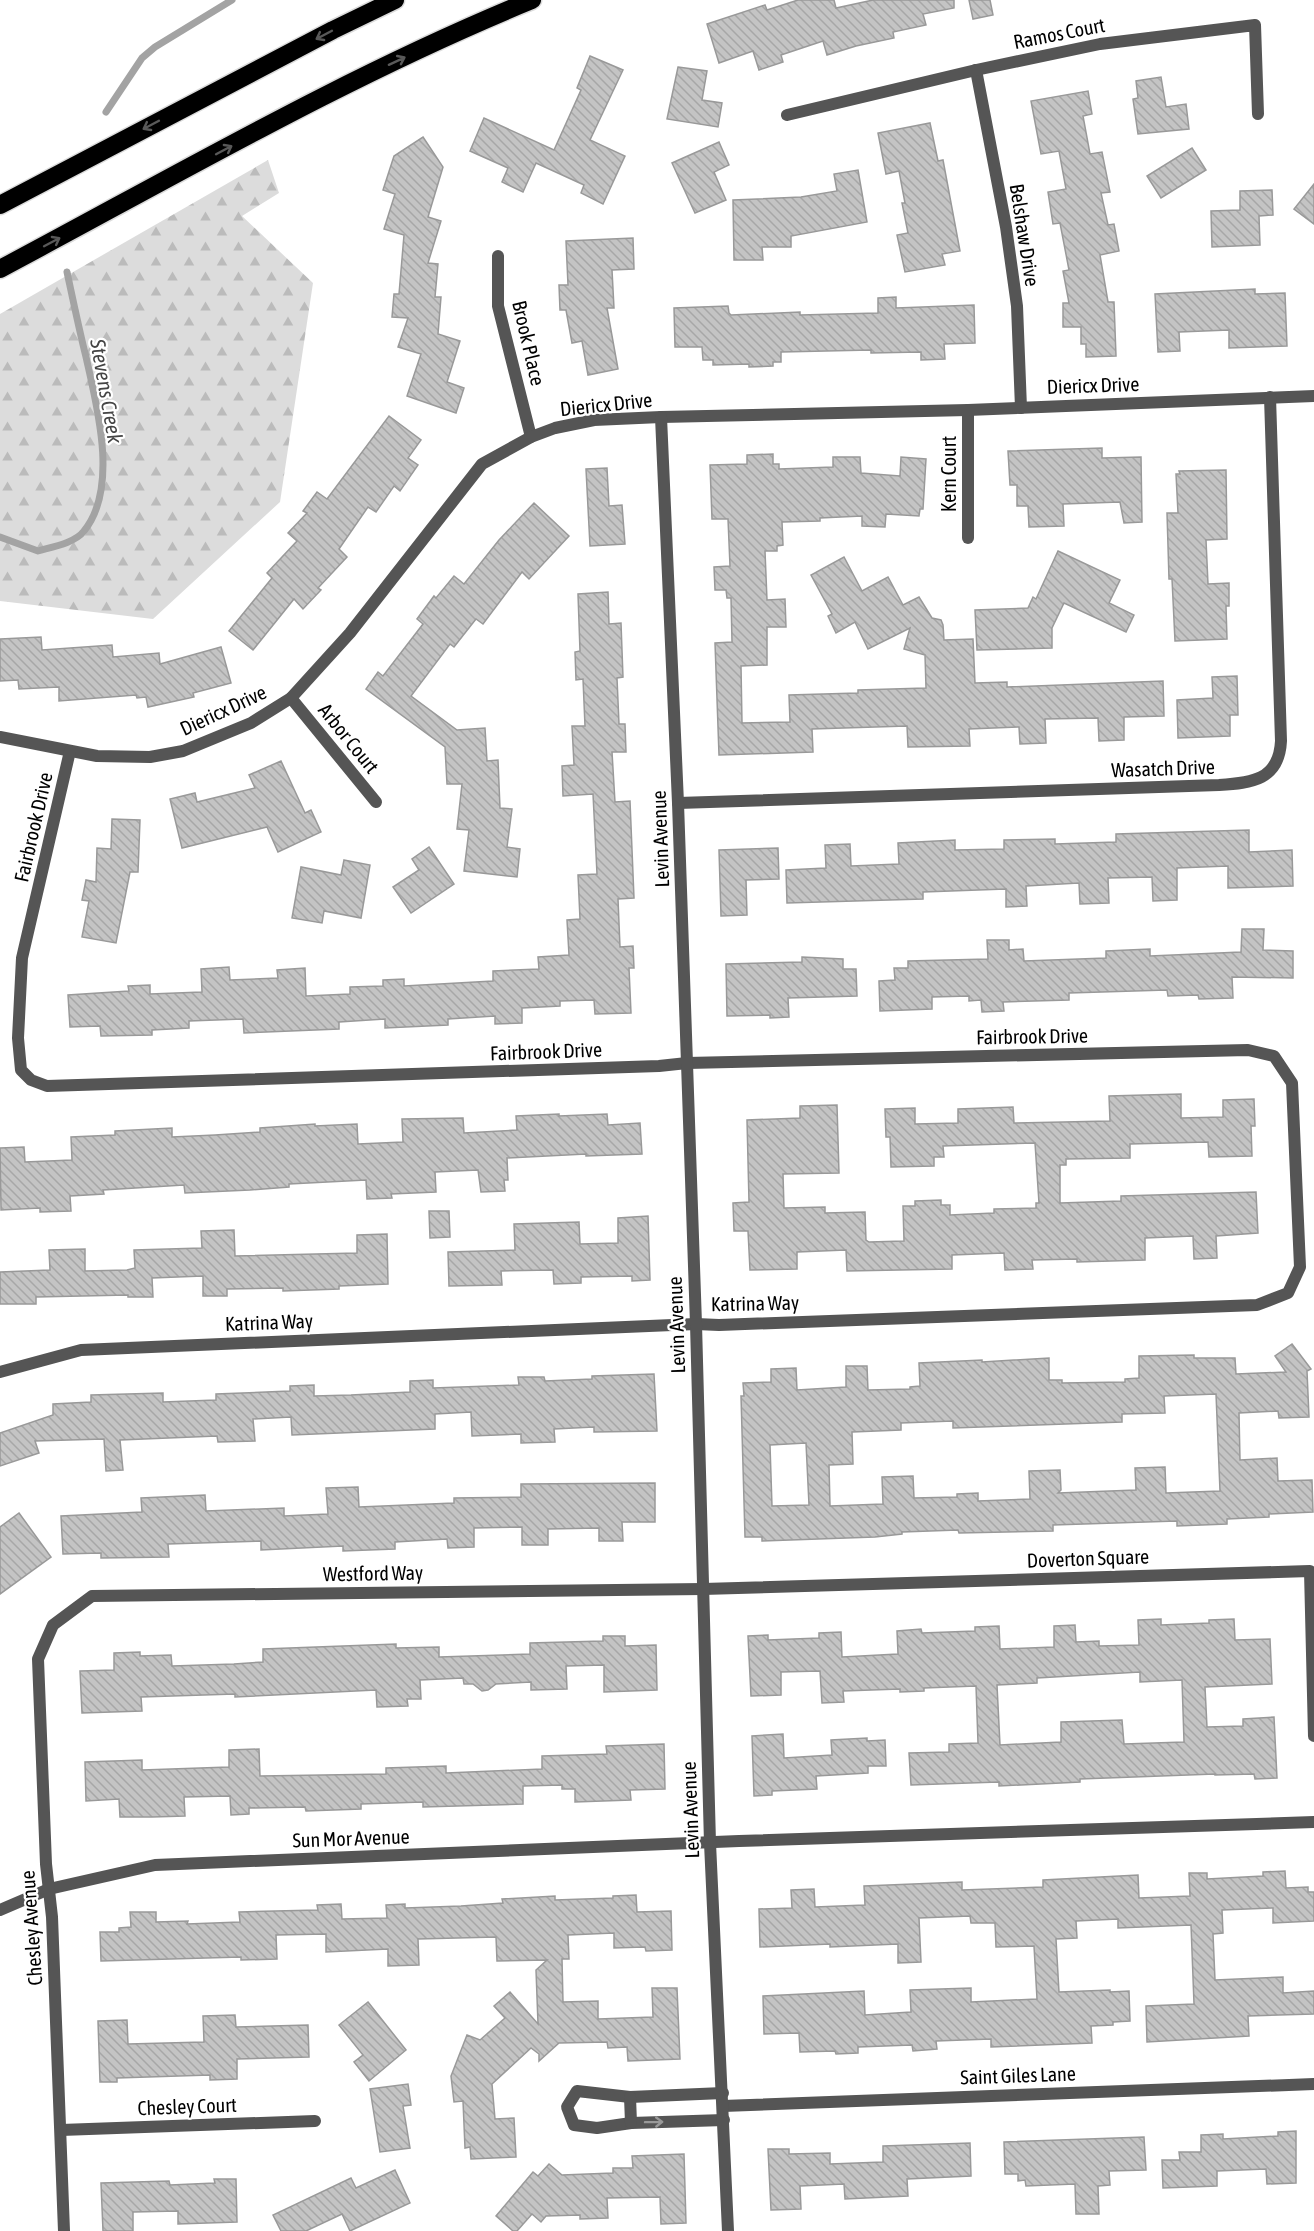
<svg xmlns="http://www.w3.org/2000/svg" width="1314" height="2231" viewBox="0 0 1314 2231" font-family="'Asap Condensed',sans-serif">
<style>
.forest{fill:url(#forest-firs)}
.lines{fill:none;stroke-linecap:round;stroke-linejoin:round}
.stream{stroke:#a3a3a3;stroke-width:7}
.building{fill:url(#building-back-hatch);stroke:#999;stroke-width:1.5;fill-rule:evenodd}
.motorway-casing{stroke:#dbdbdb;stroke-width:21}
.minor{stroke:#555;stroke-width:12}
.tertiary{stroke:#555;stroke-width:12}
.motorway{stroke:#000;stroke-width:18}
.oneway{stroke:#595959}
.oneway2{stroke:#999}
.labels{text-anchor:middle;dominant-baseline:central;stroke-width:4.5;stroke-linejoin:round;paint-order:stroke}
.street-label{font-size:20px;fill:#000;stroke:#fff}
.water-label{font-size:21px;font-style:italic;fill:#444;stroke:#fff}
</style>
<defs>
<pattern id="forest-firs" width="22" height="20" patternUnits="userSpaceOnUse" patternTransform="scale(1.5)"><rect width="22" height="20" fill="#dcdcdc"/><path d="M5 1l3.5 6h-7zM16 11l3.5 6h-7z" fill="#bbb"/></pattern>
<pattern id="building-back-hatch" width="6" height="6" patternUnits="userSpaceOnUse" patternTransform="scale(1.5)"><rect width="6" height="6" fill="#c4c4c4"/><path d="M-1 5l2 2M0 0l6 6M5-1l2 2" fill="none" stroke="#a7a7a7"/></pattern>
</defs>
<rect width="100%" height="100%" fill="#fff"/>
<!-- forest -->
<path class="forest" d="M268 160 279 193 242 216 313 283 280 502 153 619 0 601V314Z"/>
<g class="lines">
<!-- stream -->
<g class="stream">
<path d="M106 112 142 58 155 47 232 0"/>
<path d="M0 537 38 551C52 547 75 543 84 531 119 488 97 406 86 357 79 329 73 300 67 272"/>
</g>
</g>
<!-- building -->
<g class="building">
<path d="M798 0H834L836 8 873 0H954V8L923 14 926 25 893 32 894 38 856 46 827 55 823 41 781 55 783 62 759 70 753 51 719 63 707 24 765 5 767 10Z"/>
<path d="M969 0H990L993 15 973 19Z"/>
<path d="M590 56 623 70 590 140 625 156 603 204 581 193 584 185 536 163 523 192 502 182 508 168 470 151 484 118 554 150 581 90 577 88Z"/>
<path d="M678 67 707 71 702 100 722 103 718 127 667 119Z"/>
<path d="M1161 77 1166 107 1186 104 1189 129 1138 134 1133 99 1138 98 1136 81Z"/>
<path d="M1088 91 1092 114 1083 116 1090 154 1102 152 1110 192 1101 193 1108 225 1114 224 1119 251 1100 255 1108 302H1114L1116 356 1086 357V344H1081V327H1063V303H1069L1063 271 1069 270 1060 223 1053 224 1048 192 1066 189 1059 151 1041 154 1031 101Z"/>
<path d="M930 123 938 161 943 160 960 251 942 254 945 265 905 272 897 235 908 233 902 203H905L899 171 886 174 878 133Z"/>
<path d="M423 137 443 167 428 217 441 221 428 263 438 264 435 297H441L438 334 460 341 447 382 464 388 456 413 407 396 421 354 398 347 408 318 392 317 394 294H399L404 235 384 229 395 194 383 190 394 156Z"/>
<path d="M719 142 729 165 714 172 726 200 695 213 672 163Z"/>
<path d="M1192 148 1206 170 1161 198 1147 176Z"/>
<path d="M858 170 867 222 791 236V247H762L763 260H734L733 200 801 197 837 191 834 174Z"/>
<path d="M1314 184V224L1294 209Z"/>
<path d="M1272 190 1273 215 1259 216 1260 245 1212 247 1211 211 1240 210V191Z"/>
<path d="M633 238 634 269 612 270 614 308H607L618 369 588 375 582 341 572 343 566 310H560L559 285H568L566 241Z"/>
<path d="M1255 289V294L1285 293 1287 346 1229 348V330L1179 332 1180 351 1158 352 1155 294Z"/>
<path d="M896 297V308L974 305 975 343 944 344 945 359 921 360V352L871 353V350L781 352V362H773V366L749 367V364L713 365V360H703L702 347H675L674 308 728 306 729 313 731 315 800 312V315L878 313V298Z"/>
<path d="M389 416 421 440 408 458 418 465 400 491 394 486 376 512 368 507 339 549 347 557 318 588 321 590 303 609 294 599 253 650 229 631 272 578 267 573 297 541 288 533 307 513 303 511 317 492 327 499Z"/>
<path d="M1102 448V458L1141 457 1142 522 1124 523 1120 502 1063 504 1064 526 1029 527 1028 506H1017V485H1010L1008 451Z"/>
<path d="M773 454V464H779V469L833 467V457H860L861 473 900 476 901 457 926 459 923 509H920L919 516 886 514 885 527 862 526V516L820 518V521L782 522 783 545 777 546V551H765L767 600 785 599 786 627H767V665L741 666 742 723 790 722 789 695 858 693V690L926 688 925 655 904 649 910 628 868 649 855 622 836 633 828 616 832 614 811 575 844 557 862 591 888 577 903 605 919 597 932 618 941 620 943 625 944 640 973 639 975 683 1007 682V687L1163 681 1164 716 1124 717V740L1099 741 1098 718 1045 719 1046 743 1020 744 1019 727 969 729 970 746 908 747 907 726 812 729 813 752 719 755 715 643 732 642 731 598H727L726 590H715L714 567 730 566 728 519H712L710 465 747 464V455Z"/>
<path d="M607 468 609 506 622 505 625 544 590 546 586 469Z"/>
<path d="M1226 470 1227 539 1206 540 1208 584 1229 583V606H1226L1227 639 1175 641 1172 579H1169L1167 513H1178L1176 474H1180L1179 471Z"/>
<path d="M534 503 569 536 529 579 522 572 483 624 476 619 454 647 450 644 411 696 457 730 485 728 487 761 498 760 500 808 512 809 507 847 520 849 517 877 464 871 469 830 457 829 462 784H447L445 747 366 689 378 672 383 676 423 624 417 619 434 596 436 598 454 576 464 584 499 540Z"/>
<path d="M1058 551 1120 580 1109 603 1134 615 1126 632 1064 603 1052 628V648L977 650 975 610 1028 608 1033 597 1036 599Z"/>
<path d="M608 592 609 624 621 623 623 677 617 678 619 724H625L626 752H612L615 802 630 801 634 898 618 899 620 947 633 946 634 968H629L631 1013 595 1014 594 1000 560 1001V1006L522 1008V1023L495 1024V1016L448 1019V1025L385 1028V1019L339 1022V1029L244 1033 243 1019 189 1021V1028L152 1030V1035L101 1036 100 1026 70 1027 68 995 129 991 128 986 150 985V994L202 992 201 969 229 967 230 980 278 978 277 970 305 968 306 996 350 994V987L383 986V980L404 979V986L493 981V971L539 969 538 957 569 955 567 920 580 919 578 875 597 874 593 794 563 796 562 766 574 765 572 726H585L583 679 576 680 575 652 580 651 578 594Z"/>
<path d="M41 637 42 650 112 645 113 657 159 653 160 664 221 647 231 683 193 693 194 697 148 707 146 697 137 698 136 695 59 701V687L19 689 18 680 0 681V639Z"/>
<path d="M1237 676 1238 715H1230V736L1178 738 1177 700 1213 698 1212 677Z"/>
<path d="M281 761 305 813 311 810 321 832 278 852 267 827 182 848 170 799 195 793 197 802 255 788 249 775Z"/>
<path d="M112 819 140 820 138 872H130L116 943 82 937 89 901 82 900 86 880 96 882 97 848 111 849Z"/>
<path d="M1249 830V852L1292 850 1293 886 1228 888V866L1177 868V900L1153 901 1152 877 1108 878 1109 903 1080 904 1079 883 1026 886 1027 906 1006 907V889L923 892V899L787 903 786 870 826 868 825 845 850 844 851 866 899 864 898 843 955 840V850L1004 849V840L1055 839V844L1116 842V834Z"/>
<path d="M429 847 454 884 411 913 393 887 419 870 412 859Z"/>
<path d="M778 848 779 879 746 880 747 915 721 916 719 850Z"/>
<path d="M344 860 370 865 361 918 324 911 322 923 292 918 301 867 341 875Z"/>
<path d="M1242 929H1264L1263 950 1293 951V978L1232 977 1233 998 1199 999 1198 995 1168 996 1167 990 1069 993V1000L1003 1002 1004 1011 982 1012 981 1000 969 1001V996L932 997V1009L880 1011 879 981 895 980 894 968H908V961L988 959 987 940H1009V950L1023 949 1024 961 1106 958V951L1150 949V956L1241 952Z"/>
<path d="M802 957 843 959V969H856L857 996 788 998 789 1017 770 1018V1015L727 1016 726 964 802 962Z"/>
<path d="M1181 1094V1118L1223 1117V1100L1254 1099 1255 1126H1251L1252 1156 1209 1157 1208 1142 1130 1144V1158L1066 1159V1165H1060V1203L1121 1201V1196L1256 1192 1258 1233 1216 1236 1217 1258 1194 1259 1193 1236 1145 1238V1260L1077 1262V1259L1032 1260 1033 1269 1005 1270 1004 1253 952 1255V1269L847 1271 846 1250 797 1252V1269L750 1270 748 1231H734L733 1203 749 1202 747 1120 800 1118V1106L837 1105 839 1173 783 1174 784 1208 825 1207V1213L865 1212 866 1240 869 1242 904 1241 903 1206H915V1201L941 1200V1205H950V1215L994 1213V1209L1036 1208V1203H1039L1035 1143 943 1146 944 1157H934V1166L891 1167 890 1137H886L885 1109 915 1108V1124L958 1123V1109L1013 1107 1014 1123 1110 1121 1109 1096Z"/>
<path d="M559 1114V1116L607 1114 608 1125 640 1123 642 1154 586 1156V1154L507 1158 508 1180H504L505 1191 481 1192 478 1170 435 1172 436 1192 391 1194 392 1198 367 1199 366 1180 289 1184V1187L250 1190 185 1193 184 1185 103 1190 104 1194 70 1196 71 1211 40 1212V1208L1 1210 0 1148 24 1147 25 1162 72 1160 71 1137 115 1135V1131L172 1128V1137L215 1135 260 1132V1128L315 1124V1126L357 1124 358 1144 403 1142 402 1119 463 1118 464 1133 517 1130 516 1116Z"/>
<path d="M429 1211H449L450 1237 430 1238Z"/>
<path d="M648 1216 650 1280 632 1281V1276L581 1277V1283L554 1284 553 1270 501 1271 502 1285 449 1286 448 1252 515 1250 514 1224 579 1222 580 1244 618 1243V1218Z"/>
<path d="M234 1230 235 1256 357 1253V1235L387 1234 388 1284 339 1286V1289L283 1291V1288L227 1289V1296H203V1276L152 1278 153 1297H128V1295L36 1297V1304H0V1272L50 1270 49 1250 85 1249V1271L127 1270 135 1268 134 1250 202 1248 201 1231Z"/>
<path d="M1292 1344 1311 1369 1307 1371 1309 1417 1279 1418 1278 1411 1239 1413 1240 1460 1277 1458 1278 1481 1312 1480 1313 1512 1269 1514V1517L1227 1519V1524L1177 1526V1521L1053 1525V1531L959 1533 958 1530 902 1532V1534L875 1537 762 1541V1537H745L741 1396H744L743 1383 771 1382V1369L796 1368 797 1390 846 1387V1366H867L868 1390 910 1389V1387L920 1386 919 1363 982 1360V1362L1049 1358V1380H1062V1383L1125 1382V1379L1139 1378V1356L1194 1355V1358H1235L1236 1374 1286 1372 1275 1356ZM1216 1394 1220 1491 1166 1493 1165 1467 1135 1468 1136 1490 1058 1493 1061 1490 1060 1470 1029 1471 1030 1499 978 1501V1493L957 1494V1497L914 1498 913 1476 882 1477 883 1504 830 1506 829 1465 853 1464 852 1432 901 1430V1423L953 1421V1428L1122 1422V1414L1165 1413 1164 1396ZM806 1443 809 1505 772 1506 770 1445Z"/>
<path d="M654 1374 657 1431 594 1432V1427L554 1429 555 1442 521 1443V1434L472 1436 471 1412 435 1414V1429L292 1435 291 1417 253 1419 255 1441 218 1442 217 1436 120 1440 123 1470 106 1471 104 1439 35 1441 39 1453 0 1466V1433L53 1415V1404L91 1402V1395L163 1393V1402L216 1400V1394L290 1391V1386L314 1385V1396L351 1395 410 1392V1381L433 1380V1388L519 1385 518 1377H544L545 1381 592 1379V1376Z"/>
<path d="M655 1483V1522H622L623 1541H599V1528L548 1529V1545H522V1527L474 1528V1547L448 1548 447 1539 395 1542V1549L343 1551V1546L261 1550V1541L168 1544 169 1557 101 1558V1553L63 1554 61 1516 142 1512 141 1498 205 1495 206 1511 284 1508V1516L328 1514 326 1488 358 1487 359 1507 454 1503V1498L521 1497V1484Z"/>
<path d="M19 1513 51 1557 0 1594V1527Z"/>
<path d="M1161 1619V1625L1209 1623V1620L1234 1619 1235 1640 1270 1639 1272 1684 1205 1687 1207 1727 1243 1726V1719L1274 1717 1277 1778 1255 1779 1254 1774 1215 1775V1774L1080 1779V1782L999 1786V1782L911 1785 909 1753 949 1752V1744L978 1743 976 1686 924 1688V1691L900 1692V1689L843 1691 844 1702 822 1703 820 1671 781 1672V1695L751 1696 748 1636 768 1635V1640L819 1638V1633L841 1632 842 1657 898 1654 897 1631 921 1629 922 1633 975 1631V1627L999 1626 1000 1649 1054 1647V1626L1075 1625 1076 1642 1099 1641V1646L1139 1645 1138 1620ZM1140 1672V1682L1182 1680 1184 1742 1124 1744 1122 1720 1061 1722V1742L1000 1745 997 1685 1037 1683V1678Z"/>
<path d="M603 1636H625V1646L656 1645 657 1690 604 1692V1665L566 1666 567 1689 531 1690V1682L496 1684 488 1690 482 1691 473 1684H464L463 1678 420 1680 421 1699H407L408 1706 377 1707 376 1690 235 1697V1694L141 1697 142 1711 82 1713 80 1671 114 1670V1653L140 1652V1656L171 1655 172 1666 234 1664 263 1662V1649L396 1644V1648L439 1647V1657L530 1654V1643L603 1641Z"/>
<path d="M783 1734 784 1758 832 1755 831 1740 867 1738V1741L885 1740 886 1766H868V1773L816 1776 817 1789 772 1791V1795L754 1796 752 1736Z"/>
<path d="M664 1744 665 1789 630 1790 631 1800 575 1802V1789H562V1785L523 1786V1804L423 1807V1802L361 1804V1809L306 1811 305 1807 249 1808V1814L231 1815 230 1796 184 1797 185 1816 152 1817H120L119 1799 86 1801 85 1762 142 1760V1770L229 1767V1750L259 1749 260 1776 386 1774V1768L446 1766V1773L542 1769V1756L607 1754 606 1746Z"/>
<path d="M1285 1871 1286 1888 1308 1887V1892H1314V1921L1273 1923V1908L1222 1910 1223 1933 1213 1934 1215 1980 1283 1977V1993L1314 1991V2014L1248 2016 1249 2036 1147 2042 1146 2006 1194 2004 1191 1925 1118 1928V1919L1076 1921 1077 1938 1056 1939 1059 1992 1110 1990V1992L1129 1991 1130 2021 1113 2022V2025L1091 2026 1092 2043 991 2047V2039L936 2041 937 2049 913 2051 912 2045 858 2047V2053L836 2054 835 2051 800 2052 799 2033 764 2034 763 1996 864 1991 865 2015 911 2012 910 1990 971 1988V2002L1037 1999 1034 1946 996 1947 995 1923H971L970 1916 919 1918 921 1962 898 1963V1944L830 1947V1944L760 1947 759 1909 792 1908 791 1890 814 1889 815 1907 865 1905 864 1886 962 1882V1890L1043 1887V1880L1138 1875 1139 1898 1190 1896 1189 1873H1207V1879L1263 1876V1872Z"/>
<path d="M636 1895 637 1912 671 1911 672 1950 646 1951 645 1947 614 1948V1933L568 1935 569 1959H562L563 2002 598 2001V2019L653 2017 652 1988H677L680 2059 628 2061 627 2047 608 2048 607 2042 559 2043 539 2061V2054L531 2048 492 2084 495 2119 514 2118 516 2157 471 2159 470 2147 465 2148 463 2101 454 2102 451 2076 467 2035 480 2040 505 2018 494 2006 510 1992 538 2024 536 1970 547 1960 497 1961 496 1937 418 1939 419 1965 388 1966V1949L326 1952V1934L276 1935 277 1959 241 1960V1957L101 1961 100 1932H119V1928L131 1927 130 1912H156V1922L188 1921 187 1924 240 1922 239 1912 318 1910 317 1905 341 1904 342 1919 387 1918 386 1905 405 1904V1908L461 1906 503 1903 502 1899 555 1896V1900L613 1898V1896Z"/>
<path d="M368 2002 406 2050 369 2081 354 2062 363 2055 339 2025Z"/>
<path d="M235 2015 236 2027 308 2025 309 2057 237 2059V2079L210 2080V2075L117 2078V2082H100L98 2021 127 2020 128 2044 204 2042 203 2016Z"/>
<path d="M408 2084 411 2105 403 2106 410 2148 380 2152 370 2089Z"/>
<path d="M1296 2131V2183L1267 2184 1266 2169 1217 2171V2186L1163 2188 1162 2160H1180L1179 2152H1201V2135L1223 2134V2139L1278 2136V2132Z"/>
<path d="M1144 2137 1146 2170 1109 2171 1110 2185 1098 2186 1099 2214H1076L1075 2184 1026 2186 1025 2180 1018 2181V2174H1005L1004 2142Z"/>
<path d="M970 2143 971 2176 907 2179 908 2196 845 2199 844 2184 800 2186 801 2209 771 2210 768 2149H789V2154L830 2153V2164L883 2162V2146Z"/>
<path d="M684 2154 686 2223 661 2224 660 2197 607 2198 608 2218 580 2219V2215L546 2216 541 2222 532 2214 517 2231H513L496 2216 533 2172 538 2176 549 2164 562 2175 613 2173V2168H633L632 2156Z"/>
<path d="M395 2170 410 2203 350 2231 342 2214 306 2231H281L273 2215 351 2178 356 2188Z"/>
<path d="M214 2179H236L237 2222 178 2224V2211L133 2212V2231H103L101 2183 169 2181 170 2185 215 2183Z"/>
</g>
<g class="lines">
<!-- motorway casing -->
<g class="motorway-casing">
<g id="motorway">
<path d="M0 205 333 30 395 0"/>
<path d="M0 269C175 176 348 75 532 0"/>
</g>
</g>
<!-- minor -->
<g class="minor">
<path d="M976 70 1006 227 1017 306 1021 408"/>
<path d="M787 115 976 70 1100 44 1255 25 1258 114"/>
<path d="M498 256V306L531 437"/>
<path d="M968 410V538"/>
<path d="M291 698 376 802"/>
<path d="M0 737 97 756 150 757 183 751 251 723 291 698 350 633 482 464 531 437 555 428 594 420 661 417 968 410 1314 396"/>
<path d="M678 803 1219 785C1252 783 1279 780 1281 741L1270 397"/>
<path d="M0 1372 81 1350 696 1324 719 1325 1257 1305 1288 1293 1300 1267 1292 1083 1274 1056 1248 1050 687 1063 659 1066 47 1086 31 1080 21 1070 18 1038 22 958 70 751"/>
<path d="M0 1910 49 1889 155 1865 739 1841 1314 1822"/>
<path d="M723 2093 630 2097 577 2091 567 2107 574 2125 597 2128 631 2123 724 2120"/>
<path d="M630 2097 631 2123"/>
<path d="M723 2106 1314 2084"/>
<path d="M61 2130 315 2121"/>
<path d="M64 2231 52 1917 46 1864 38 1659 53 1625 92 1596 703 1589 1310 1571 1314 1736"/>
</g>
<!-- tertiary -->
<path class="tertiary" d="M661 417 678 803 696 1324 710 1843 728 2231"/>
<!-- motorway -->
<use href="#motorway" class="motorway"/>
</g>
<!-- one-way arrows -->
<defs><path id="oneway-shaft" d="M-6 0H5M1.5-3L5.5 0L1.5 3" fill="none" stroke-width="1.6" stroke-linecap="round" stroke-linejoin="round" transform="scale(1.5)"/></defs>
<g class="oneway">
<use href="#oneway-shaft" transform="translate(324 35) rotate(152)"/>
<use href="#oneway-shaft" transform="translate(397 61) rotate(-25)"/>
<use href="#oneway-shaft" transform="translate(151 125) rotate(152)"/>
<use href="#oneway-shaft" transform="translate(224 150) rotate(-28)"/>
<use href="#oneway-shaft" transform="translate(52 242) rotate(-28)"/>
</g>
<use class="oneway2" href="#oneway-shaft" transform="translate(654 2122) rotate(-1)"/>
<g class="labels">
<!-- street labels -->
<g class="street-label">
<text transform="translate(1059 33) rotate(-11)">Ramos Court</text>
<text transform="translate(1025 235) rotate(81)">Belshaw Drive</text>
<text transform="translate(529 343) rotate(77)">Brook Place</text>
<text transform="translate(1093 385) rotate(-2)">Diericx Drive</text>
<text transform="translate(606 404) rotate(-6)">Diericx Drive</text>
<text transform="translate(948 474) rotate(-90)">Kern Court</text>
<text transform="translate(223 710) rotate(-25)">Diericx Drive</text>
<text transform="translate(349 738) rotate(51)">Arbor Court</text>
<text transform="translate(1163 768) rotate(-2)">Wasatch Drive</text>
<text transform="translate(33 827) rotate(-77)">Fairbrook Drive</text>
<text transform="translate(660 839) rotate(-92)">Levin Avenue</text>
<text transform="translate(1032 1036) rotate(-1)">Fairbrook Drive</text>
<text transform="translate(546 1051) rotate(-2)">Fairbrook Drive</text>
<text transform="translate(755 1303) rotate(-1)">Katrina Way</text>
<text transform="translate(269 1322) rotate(-2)">Katrina Way</text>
<text transform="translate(676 1325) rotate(-92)">Levin Avenue</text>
<text transform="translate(1088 1558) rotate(-2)">Doverton Square</text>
<text transform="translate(373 1573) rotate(-1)">Westford Way</text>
<text transform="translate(690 1810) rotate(-92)">Levin Avenue</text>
<text transform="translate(351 1838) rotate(-2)">Sun Mor Avenue</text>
<text transform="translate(31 1928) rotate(-94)">Chesley Avenue</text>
<text transform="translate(1018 2075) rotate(-2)">Saint Giles Lane</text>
<text transform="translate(187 2106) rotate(-2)">Chesley Court</text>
</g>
<!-- water labels -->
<g class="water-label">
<text transform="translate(107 391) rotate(80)">Stevens Creek</text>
</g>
</g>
</svg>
